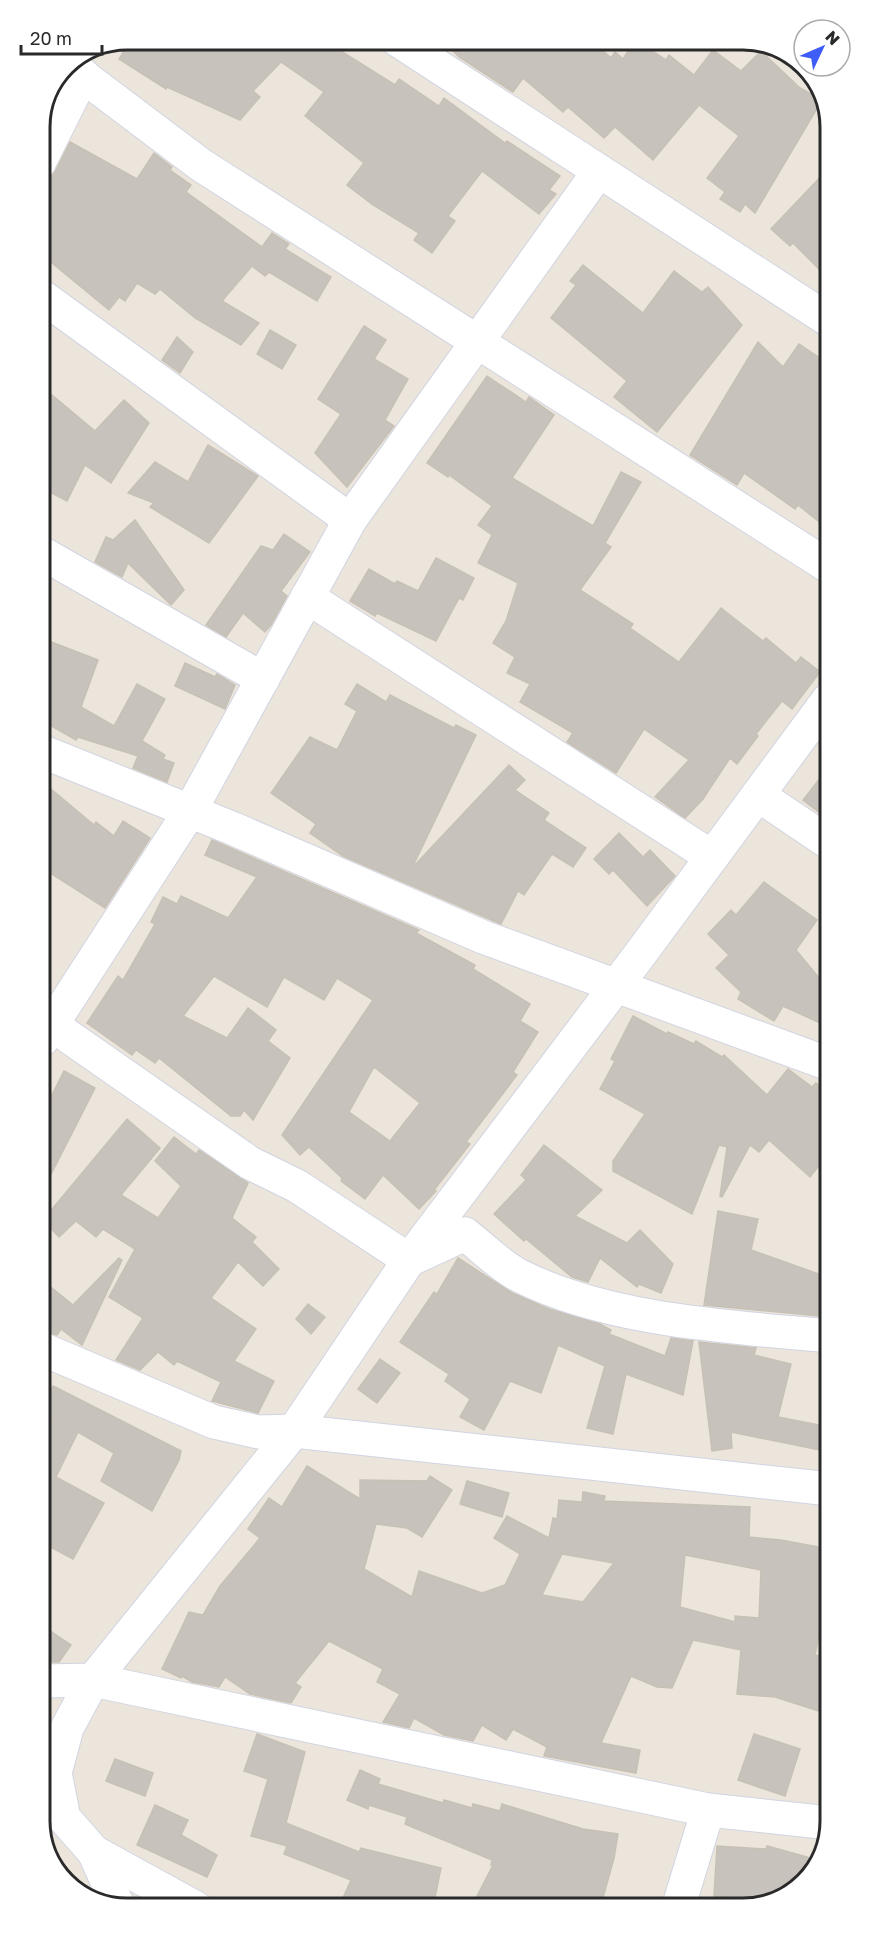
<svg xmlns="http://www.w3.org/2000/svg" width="870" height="1948" viewBox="0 0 870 1948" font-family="'Golos Text',sans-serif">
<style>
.building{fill:#c7c2bb;stroke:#c7c1b5;stroke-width:1.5;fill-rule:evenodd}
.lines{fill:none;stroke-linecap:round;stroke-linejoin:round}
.minor-casing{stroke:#d1d4e2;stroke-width:35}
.minor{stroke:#fff;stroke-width:33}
.rim{fill:none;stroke:#2a2a2a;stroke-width:3}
</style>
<rect width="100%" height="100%" fill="#ece5dc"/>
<!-- building -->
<g class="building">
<path d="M132 39H315L330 49 333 46 395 85 399 79 439 106 444 98 505 143 507 141 560 176 549 190 556 194 539 214 482 171 448 216 455 221 432 253 414 240 419 233 373 205 347 185 364 163 305 116 324 92 281 62 253 91 260 97 240 120 167 87 166 89 119 59Z"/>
<path d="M441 39H590L611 58 615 52 623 59 635 40 666 60 669 55 694 75 713 50 741 71 761 51 800 88 822 100 755 213 745 204 740 212 720 199 725 192 707 178 739 136 699 105 653 160 615 127 604 138 568 107 563 112 523 78 513 92 459 57Z"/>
<path d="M70 142 137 179 154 153 172 167 170 170 191 185 186 192 262 247 272 233 289 244 285 249 331 277 317 301 269 272 265 276 252 266 222 301 259 323 241 345 195 318 160 289 155 294 137 283 125 301 119 297 109 310 40 253 39 182 49 179 55 172Z"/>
<path d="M826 171 827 213V277L793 243 790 246 771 229Z"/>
<path d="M583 265 643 313 674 271 702 292 708 287 742 325 657 432 614 397 627 381 551 318 576 285 570 281Z"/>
<path d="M364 326 386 340 374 359 408 379 385 420 394 426 347 487 315 453 341 414 318 399Z"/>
<path d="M270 330 296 345 282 369 257 354Z"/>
<path d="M177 337 193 352 180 373 162 360Z"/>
<path d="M758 342 783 367 799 344 827 363V528L798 505 795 509 744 473 737 485 690 455Z"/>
<path d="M487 376 526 402 529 397 554 415 512 478 593 526 621 472 641 482 605 543 611 547 580 590 633 624 630 628 679 662 721 608 763 641 766 638 796 663 801 657 820 672 792 709 782 701 756 734 758 736 737 764 730 758 703 799 685 818 655 797 689 760 644 729 616 773 567 742 573 733 520 702 530 684 507 673 515 657 493 643 506 621 518 583 478 563 492 535 478 525 492 506 449 475 448 477 427 463Z"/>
<path d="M40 385 95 431 124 400 149 423 111 483 85 465 67 501 40 487Z"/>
<path d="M208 445 258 476 209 543 150 507 154 503 128 493 155 462 188 482Z"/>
<path d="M135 520 184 590 171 605 128 563 122 577 95 562 106 537 113 540Z"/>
<path d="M284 534 310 552 281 591 287 596 271 625 265 632 243 613 226 637 206 625 261 546 273 550Z"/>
<path d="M436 558 474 578 463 600 459 598 436 641 377 613 375 616 350 601 369 569 395 584 397 581 418 591Z"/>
<path d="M41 638 98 660 81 707 114 726 137 684 165 699 142 741 165 755 163 759 174 763 167 782 133 768 138 756 78 737 76 740 41 720Z"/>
<path d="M185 663 215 677 217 674 235 685 225 709 175 686Z"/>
<path d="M357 684 386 702 390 695 454 728 456 725 476 735 412 868 509 765 525 780 515 790 549 813 544 820 586 848 573 867 552 854 524 895 518 891 501 924 343 856 310 833 316 824 271 793 310 737 337 750 357 711 345 704Z"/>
<path d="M828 768V819L803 800Z"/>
<path d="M51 789 94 825 96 822 114 836 123 821 150 838 105 908 41 867V801Z"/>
<path d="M619 833 643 857 650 850 675 876 647 906 613 870 609 874 594 859Z"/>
<path d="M212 840 419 930 416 933 475 965 473 969 530 1004 520 1021 538 1032 513 1072 517 1075 466 1142 470 1144 434 1190 436 1191 419 1209 383 1175 365 1199 341 1181 342 1178 309 1147 300 1155 282 1135 373 1000 337 978 324 1000 284 977 267 1007 214 976 183 1016 227 1038 248 1008 276 1030 268 1041 290 1058 253 1120 244 1110 240 1116H231L159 1058 155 1063 136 1050 132 1055 87 1023 118 976 123 980 155 924 151 922 163 897 177 904 181 896 228 918 257 877 205 855ZM374 1067 420 1103 390 1141 349 1112Z"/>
<path d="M764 882 817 920 796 950 829 990V1027L783 1006 774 1021 738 999 741 992 716 968 729 955 708 934 731 910 736 915Z"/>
<path d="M633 1016 667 1034 668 1032 694 1044 696 1041 722 1057 724 1055 767 1095 788 1069 812 1087 816 1083 829 1093V1153L810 1177 769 1140 759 1152 750 1145 722 1197 720 1196 727 1147 719 1145 692 1214 613 1171V1161L645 1114 600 1089 615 1061 611 1059Z"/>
<path d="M64 1071 95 1088 42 1192V1115Z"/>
<path d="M127 1119 160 1148 121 1195 158 1218 181 1186 155 1161 174 1137 196 1154 199 1150 248 1183 232 1218 256 1237 252 1242 279 1269 263 1286 238 1262 211 1298 256 1329 234 1361 274 1381 258 1413 212 1401 221 1382 177 1361 174 1365 158 1352 140 1370 116 1360 143 1318 109 1297 135 1249 103 1229 96 1237 76 1221 59 1237 43 1220Z"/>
<path d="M544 1145 602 1190 575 1216 627 1243 640 1230 673 1264 661 1293 639 1284 637 1287 600 1258 588 1282 572 1277 526 1239 524 1241 494 1214 526 1180 521 1175Z"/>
<path d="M718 1211 758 1219 751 1250 830 1278V1317L704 1305Z"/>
<path d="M119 1258 122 1260 82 1345 61 1329 57 1335 42 1331V1280L73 1305Z"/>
<path d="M458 1258 512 1293 549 1309 600 1324 611 1330 609 1334 665 1356 671 1338 693 1341 683 1395 626 1374 613 1434 587 1428 605 1366 558 1345 541 1393 510 1381 484 1430 460 1417 470 1399 445 1381 449 1374 400 1342 434 1292 437 1294Z"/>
<path d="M308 1304 325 1317 311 1334 296 1319Z"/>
<path d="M699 1342 756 1348 754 1355 791 1364 778 1417 830 1427V1452L731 1432 732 1448 712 1451Z"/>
<path d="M380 1359 400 1373 377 1403 358 1389Z"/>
<path d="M53 1386 181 1451 179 1460 152 1511 101 1481 114 1453 78 1432 56 1477 104 1503 73 1559 43 1543V1440L53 1420 43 1414V1406Z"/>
<path d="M307 1466 360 1499V1480L427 1481 430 1476 452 1490 422 1537 407 1528 376 1524 364 1569 412 1597 419 1571 482 1593 505 1585 520 1554 494 1538 507 1516 549 1538 553 1518 557 1519 559 1500 582 1502 583 1492 605 1496 604 1501 750 1507 749 1537 781 1540 830 1549V1595H827L815 1655 831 1659V1715L775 1697 737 1694 741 1650 693 1640 672 1688 657 1687 631 1676 601 1743 640 1750 636 1773 544 1756 547 1747 513 1729 506 1740 482 1725 473 1741 444 1735 414 1718 409 1728 383 1722 400 1694 377 1682 383 1669 329 1641 295 1683 301 1687 291 1703 250 1694 225 1677 219 1687 192 1682 182 1676 181 1678 162 1669 189 1612 203 1615 220 1586 260 1538 248 1529 269 1498 282 1507ZM562 1554 614 1563 583 1602 542 1595ZM685 1555 761 1570 759 1618 735 1616V1622L680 1607Z"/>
<path d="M467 1481 509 1493 502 1517 460 1504Z"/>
<path d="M43 1626 71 1645 59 1662H52L43 1656Z"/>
<path d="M257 1734 305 1752 286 1823 359 1852 361 1848 441 1868 433 1907H339L351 1880 284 1854 287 1846 251 1836 268 1779 244 1771Z"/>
<path d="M754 1734 800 1749 785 1796 738 1780Z"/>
<path d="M115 1759 153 1773 145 1796 106 1781Z"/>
<path d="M360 1770 380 1779 378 1784 443 1803 444 1800 472 1808 473 1804 500 1811 502 1804 583 1829 618 1834 614 1858 601 1905 472 1906 493 1865H491L492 1860 405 1824 407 1817 369 1805 368 1809 347 1800Z"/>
<path d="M155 1805 188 1820 181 1835 217 1855 207 1877 137 1845Z"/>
<path d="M717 1846 766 1849 767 1846 818 1860 813 1874 772 1904H766L744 1899 714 1896Z"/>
</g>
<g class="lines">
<!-- minor casing -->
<g class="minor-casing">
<g id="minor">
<path d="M396 39 827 319"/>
<path d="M67 64 201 165 828 566"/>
<path d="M39 163 83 75"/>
<path d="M40 295 350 520"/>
<path d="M40 552 263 679"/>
<path d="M307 597 712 857"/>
<path d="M41 751 234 829 483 937 829 1064"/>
<path d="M758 795 828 842"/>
<path d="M42 1018 250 1163 297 1186 409 1260 465 1234C482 1247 500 1266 520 1276 610 1321 730 1327 830 1336"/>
<path d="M42 1040 190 811 350 520 599 171"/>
<path d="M42 1349 214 1422 258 1432 294 1431 830 1489"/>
<path d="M43 1681 93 1680 294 1431 409 1260 641 953 828 700"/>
<path d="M94 1852 119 1908"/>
<path d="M679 1905 708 1810"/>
<path d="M196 1908 94 1852 64 1818 55 1773 67 1728 93 1680 708 1810 830 1823"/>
</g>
</g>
<!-- minor -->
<use href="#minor" class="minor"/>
</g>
<!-- crop -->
<path d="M0 0H870V1948H0ZM127 50H743A77 77 0 0 1 820 127V1821A77 77 0 0 1 743 1898H127A77 77 0 0 1 50 1821V127A77 77 0 0 1 127 50Z" fill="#fff" fill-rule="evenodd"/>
<path class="rim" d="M127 50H743A77 77 0 0 1 820 127V1821A77 77 0 0 1 743 1898H127A77 77 0 0 1 50 1821V127A77 77 0 0 1 127 50Z"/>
<!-- north arrow -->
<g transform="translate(822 48) rotate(46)"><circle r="28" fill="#ffffff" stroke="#aaaaaa" stroke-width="1.5"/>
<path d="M0-4.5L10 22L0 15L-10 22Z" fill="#3e5df7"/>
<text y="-9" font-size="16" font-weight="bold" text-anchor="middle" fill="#2a2a2a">N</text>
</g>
<!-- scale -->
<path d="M21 45v9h81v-9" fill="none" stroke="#2a2a2a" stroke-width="3"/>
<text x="30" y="45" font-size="18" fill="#2a2a2a" stroke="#ffffff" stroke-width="4.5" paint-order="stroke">20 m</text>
</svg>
